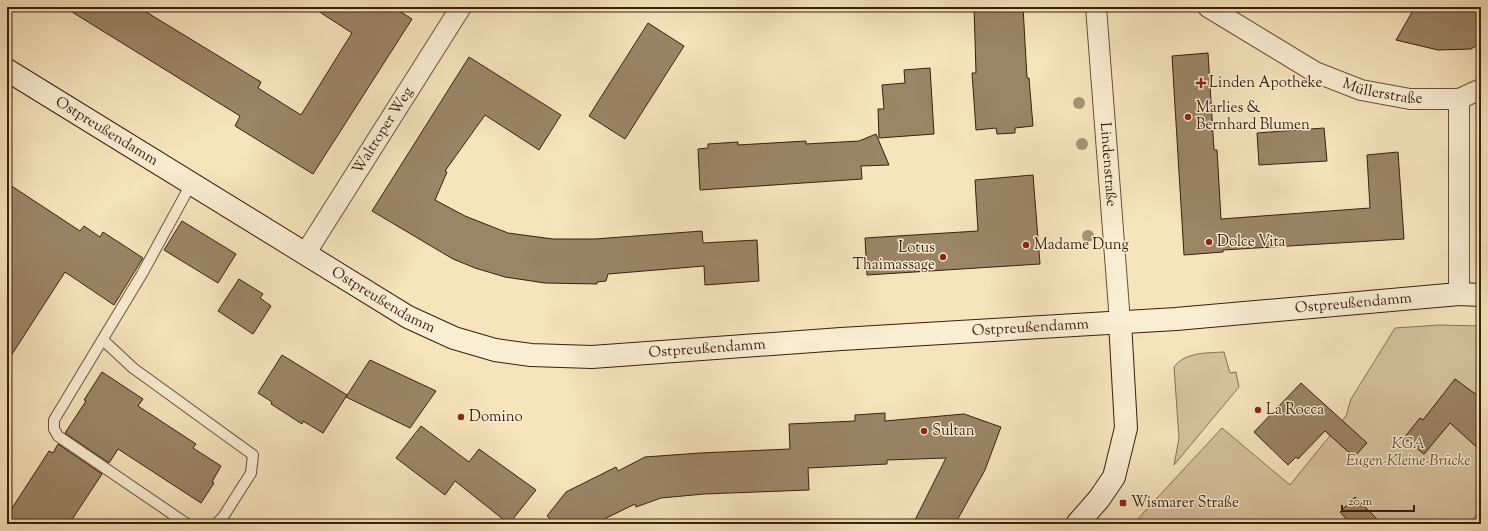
<svg xmlns="http://www.w3.org/2000/svg" width="1488" height="531" viewBox="0 0 1488 531" font-family="'Sorts Mill Goudy',serif">
<style>
.green{fill:#d6c39d;stroke:#877154}
.building{fill:#9b8567;stroke:#381f0c}
.lines{fill:none;stroke-linecap:round;stroke-linejoin:round}
.service-casing{stroke:#685038;stroke-width:12}
.minor-casing{stroke:#685038;stroke-width:22}
.secondary-casing{stroke:#381f0c;stroke-width:24}
.service{stroke:#f9edd3;stroke-width:10}
.minor{stroke:#f9edd3;stroke-width:20}
.secondary{stroke:#f9edd3;stroke-width:22}
.tree{fill:#a79373}
.poi-dot{fill:#8f2418;stroke:#f9edd3;stroke-width:1.5}
.labels{text-anchor:middle;dominant-baseline:central;stroke-width:3;stroke-linejoin:round;paint-order:stroke}
.poi-label{font-size:15px;fill:#381f0c;stroke:#f9edd3;text-anchor:start}
.street-label{font-size:15px;fill:#381f0c;stroke:#f9edd3}
.park-label{font-size:15px;font-style:italic;fill:#675038;stroke:#f9edd3}
</style>
<rect width="100%" height="100%" fill="#f6e4bb"/>
<filter id="stains"><feTurbulence type="fractalNoise" baseFrequency=".005" numOctaves="4"/><feColorMatrix values="0 0 0 0 .2 0 0 0 0 .09 0 0 0 0 .02 0 0 0 .5 -.17"/></filter>
<radialGradient id="worn" r=".72"><stop offset=".6" stop-color="#630" stop-opacity="0"/><stop offset="1" stop-color="#630" stop-opacity=".3"/></radialGradient>
<!-- green -->
<g class="green">
<path d="M1439 325 1481 326V510L1469 524H1133L1222 428 1290 485 1346 416 1351 399 1395 328Z"/>
<path d="M1224 352 1230 373 1236 372 1239 387 1174 465 1179 438 1174 367C1185 352 1207 353 1224 352Z"/>
</g>
<!-- building -->
<g class="building">
<path d="M64 7H138L261 82 258 88 301 115 352 33 312 7H393L412 19 313 174 235 126 240 116Z"/>
<path d="M974 7H1023L1027 78H1029L1033 126 1015 128V133L997 134 996 128 976 130 972 73H976Z"/>
<path d="M1415 7H1481V43L1471 49 1438 50 1396 40Z"/>
<path d="M648 23 684 46 625 139 589 116Z"/>
<path d="M1208 53 1214 150H1217L1221 219 1370 208 1367 155 1398 152 1404 239 1223 250V252L1184 255 1172 56Z"/>
<path d="M469 57 561 115 539 150 485 115 445 171 447 172 435 200 465 216 508 233 553 239H595L702 231 703 243 757 240 759 281 705 285 704 266 608 274 606 281 597 282V284L545 283 505 277 475 268 453 259 372 211Z"/>
<path d="M930 68 934 134 879 138 878 109H884L882 85 905 83 904 70Z"/>
<path d="M1324 128 1327 161 1259 165 1257 133Z"/>
<path d="M876 134 889 165 861 166 862 179 700 190 698 149 708 148V144L738 142V145L806 141V144L859 141Z"/>
<path d="M1033 175 1040 264 867 275 865 238 978 231 975 180Z"/>
<path d="M7 183 80 231 84 226 100 237 103 232 143 258 114 305 65 272 7 362Z"/>
<path d="M182 221 236 254 218 283 164 250Z"/>
<path d="M239 279 263 294 260 298 271 306 253 334 218 311Z"/>
<path d="M282 355 347 395 323 433 303 421 302 424 271 404 272 402 258 393Z"/>
<path d="M370 360 436 391 410 428 346 397Z"/>
<path d="M102 372 143 399 138 406 196 444 193 448 221 466 212 482 214 483 201 503 118 449 109 463 65 433 86 401 84 400Z"/>
<path d="M1455 379 1481 398V451L1450 423 1424 454 1404 438 1420 418 1423 420Z"/>
<path d="M1301 383 1367 443 1354 457 1325 431 1298 459 1296 457 1288 465 1254 432Z"/>
<path d="M885 413V421L964 414 1001 427 985 470 955 524H913L946 458 887 460V464L808 468 809 490 704 494 661 498 636 507 635 504 594 524H557L547 516 566 492 616 467 618 471 645 457 700 453 790 449 789 424 855 421V415Z"/>
<path d="M421 426 469 462 479 449 536 490 509 524 455 481 445 495 396 458Z"/>
<path d="M58 444 102 474 69 524H7V516L49 451 53 453Z"/>
<path d="M1355 497 1382 524H1351L1340 512Z"/>
</g>
<g class="lines">
<!-- service casing -->
<g class="service-casing">
<g id="service">
<path d="M103 340 133 368 253 455 251 473 223 517 216 524"/>
<path d="M187 524 58 436 54 429V420L142 274 191 184"/>
</g>
</g>
<!-- minor casing -->
<g class="minor-casing">
<g id="minor">
<path id="s1" d="M1096 7 1120 322"/>
<path id="s2" d="M1208 7 1315 72 1361 90 1410 99H1459L1481 89"/>
<path d="M1459 99V294"/>
<path id="s3" d="M305 254 461 7"/>
</g>
</g>
<!-- secondary casing -->
<g class="secondary-casing">
<g id="secondary">
<path id="s4" d="M7 70 408 317 454 338 495 350 531 355 592 357 841 339 1176 319 1459 294 1481 295"/>
<path d="M1077 524 1099 499 1114 477 1126 428 1120 322"/>
</g>
</g>
<!-- service -->
<use href="#service" class="service"/>
<!-- minor -->
<use href="#minor" class="minor"/>
<!-- secondary -->
<use href="#secondary" class="secondary"/>
</g>
<!-- trees -->
<g class="tree">
<circle cx="1079" cy="103" r="6"/>
<circle cx="1082" cy="144" r="6"/>
<circle cx="1088" cy="236" r="6"/>
</g>
<!-- markers -->
<g class="poi-dot">
<path d="M1199 77h4v4h4v4h-4v4h-4v-4h-4v-4h4z"/>
<circle cx="1188" cy="117" r="4"/>
<circle cx="1209" cy="242" r="4"/>
<circle cx="1026" cy="245" r="4"/>
<circle cx="943" cy="257" r="4"/>
<circle cx="1258" cy="410" r="4"/>
<circle cx="461" cy="417" r="4"/>
<circle cx="924" cy="431" r="4"/>
<rect x="1119" y="499" width="8" height="8" rx="2"/>
</g>
<g class="labels">
<!-- poi labels -->
<g class="poi-label">
<text x="1209" y="83">Linden Apotheke</text>
<text x="1196" y="108">Marlies &amp;<tspan x="1196" dy="17">Bernhard Blumen</tspan></text>
<text x="1217" y="242">Dolce Vita</text>
<text x="1034" y="245">Madame Dung</text>
<text x="935" y="248" text-anchor="end">Lotus<tspan x="935" dy="17">Thaimassage</tspan></text>
<text x="1266" y="410">La Rocca</text>
<text x="469" y="417">Domino</text>
<text x="932" y="431">Sultan</text>
<text x="1131" y="503">Wismarer Straße</text>
</g>
<!-- street labels -->
<g class="street-label">
<text stroke="none"><textPath href="#s2" startOffset="196">Müllerstraße</textPath></text>
<text stroke="none"><textPath href="#s4" startOffset="117">Ostpreußendamm</textPath></text>
<text stroke="none"><textPath href="#s3" startOffset="146">Waltroper Weg</textPath></text>
<text stroke="none"><textPath href="#s1" startOffset="158">Lindenstraße</textPath></text>
<text stroke="none"><textPath href="#s4" startOffset="441">Ostpreußendamm</textPath></text>
<text stroke="none"><textPath href="#s4" startOffset="1425">Ostpreußendamm</textPath></text>
<text stroke="none"><textPath href="#s4" startOffset="1101">Ostpreußendamm</textPath></text>
<text stroke="none"><textPath href="#s4" startOffset="777">Ostpreußendamm</textPath></text>
</g>
<!-- park labels -->
<g class="park-label">
<text x="1408" y="444">KGA<tspan x="1408" dy="17">Eugen-Kleine-Brücke</tspan></text>
</g>
</g>
<!-- margin -->
<rect width="1488" height="531" fill="none" stroke="#f6e4bb" stroke-width="24"/>
<rect x="8" y="8" width="1472" height="515" fill="none" stroke="#381f0c" stroke-width="2"/>
<rect x="12" y="12" width="1464" height="507" fill="none" stroke="#381f0c"/>
<!-- scale -->
<path d="M1342 505v6h72v-6" fill="none" stroke="#381f0c" stroke-width="2"/>
<text x="1348" y="505" font-size="12" fill="#381f0c" stroke="#f9edd3" stroke-width="3" paint-order="stroke">20 m</text>
<rect width="100%" height="100%" filter="url(#stains)"/>
<rect width="100%" height="100%" fill="url(#worn)"/>
</svg>
